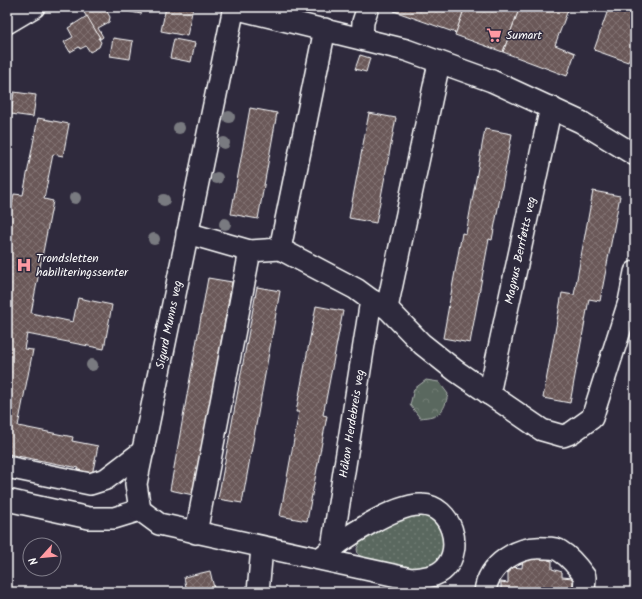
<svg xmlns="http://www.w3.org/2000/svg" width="642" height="599" viewBox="0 0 642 599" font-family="Kalam,sans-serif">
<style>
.grass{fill:url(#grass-dots);stroke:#acb3ae}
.forest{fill:url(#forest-crowns);stroke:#acb3ae}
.building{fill:url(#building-cross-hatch);stroke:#fff}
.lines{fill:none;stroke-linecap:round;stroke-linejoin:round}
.minor-casing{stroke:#fff;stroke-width:24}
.minor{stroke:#2f2a3d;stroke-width:21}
.tree{fill:#797a80}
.labels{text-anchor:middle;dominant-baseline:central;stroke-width:3;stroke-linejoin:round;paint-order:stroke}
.poi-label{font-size:12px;fill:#fff;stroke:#2f2a3d;text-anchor:start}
.street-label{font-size:12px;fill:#fff;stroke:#2f2a3d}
</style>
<defs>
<pattern id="grass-dots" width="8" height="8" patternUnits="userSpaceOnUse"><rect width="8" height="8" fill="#5a675e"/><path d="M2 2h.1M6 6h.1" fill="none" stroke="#737e76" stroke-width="1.8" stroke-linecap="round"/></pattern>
<pattern id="forest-crowns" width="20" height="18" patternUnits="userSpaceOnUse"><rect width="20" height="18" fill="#5a675e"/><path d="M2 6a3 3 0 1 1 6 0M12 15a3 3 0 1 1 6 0" fill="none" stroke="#737e76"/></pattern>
<pattern id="building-cross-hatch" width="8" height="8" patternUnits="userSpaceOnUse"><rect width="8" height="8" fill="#6b5959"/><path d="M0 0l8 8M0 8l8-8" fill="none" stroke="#817272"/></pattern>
</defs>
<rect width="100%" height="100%" fill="#2f2a3d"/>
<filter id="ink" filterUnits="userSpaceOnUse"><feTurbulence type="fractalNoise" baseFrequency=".025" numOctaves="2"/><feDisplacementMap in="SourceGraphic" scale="8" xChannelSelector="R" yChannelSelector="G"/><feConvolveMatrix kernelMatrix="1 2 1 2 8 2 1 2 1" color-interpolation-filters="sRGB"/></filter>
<g filter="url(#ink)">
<!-- grass -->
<path class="grass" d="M426 515 442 528 445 547 439 560 432 566 419 570 364 559 358 554 357 549 360 542 370 535 406 517Z"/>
<!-- forest -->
<path class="forest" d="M426 380 439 382 448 394C444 413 440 416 420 418L410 405 414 389Z"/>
<!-- building -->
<g class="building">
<path d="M90 7H106L105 8 110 17 109 22 98 28 103 37 99 40 100 38 83 11Z"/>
<path d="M127 7H136L135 9 139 10V8L142 9 141 14 126 11Z"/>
<path d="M166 7H193L187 36 161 31Z"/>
<path d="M396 7H465L456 33 394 11Z"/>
<path d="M465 7H520L503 52 455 35Z"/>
<path d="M520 7H569L555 45 575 53 567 76 503 52Z"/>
<path d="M609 7H635V44L628 62 594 50Z"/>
<path d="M87 16 100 38H98L101 42 99 47 90 52 86 46 80 49 79 47 70 52 64 42 73 37 68 28Z"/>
<path d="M113 38 133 41 130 59 110 56Z"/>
<path d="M174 39 195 43 191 62 170 58Z"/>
<path d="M360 55 370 58 366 72 355 69Z"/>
<path d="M14 92 36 95 33 117 11 114Z"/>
<path d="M250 108 277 113 258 219 231 214Z"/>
<path d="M369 113 396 118 376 223 349 218Z"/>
<path d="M38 118 69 124 63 156 53 154 44 199 53 201 31 313 73 322 78 298 112 305 104 349 27 334 24 349 33 350 18 426 73 437 72 441 98 446 92 475 78 472 79 468 7 454V231L14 194 23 195Z"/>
<path d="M485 129 512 134 492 240 489 239 470 343 443 338 462 233 466 234Z"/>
<path d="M593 191 620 196 600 301 589 299 570 403 543 398 562 293 574 295Z"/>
<path d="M208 278 232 282 193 495 170 490Z"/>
<path d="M257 287 280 291 242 503 218 499Z"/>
<path d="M316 306 343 311 323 415 327 416 307 521 280 516 299 412H296Z"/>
<path d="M523 557 548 558V560L552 561V569L562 572V577L573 578V592H501V582L508 583V572H510L511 567 522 568Z"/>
<path d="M210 571 215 592H187L184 577Z"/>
</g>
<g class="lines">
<!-- minor casing -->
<g class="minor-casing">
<g id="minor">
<path d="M234 8 406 50 492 81 581 122 635 155"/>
<path d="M7 23 34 7"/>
<path d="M362 39 363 22 368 7"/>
<path d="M187 233 250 251 280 249 356 289 371 300 387 308 422 344 456 371 542 430 563 436 571 433 592 418 629 302 635 272"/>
<path d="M280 249 325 29"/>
<path d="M387 308 439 63"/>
<path id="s1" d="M489 394 551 107"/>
<path d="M7 467 90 484 106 479 144 450"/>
<path d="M7 500 89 518H114L140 510"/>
<path d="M140 510 159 524 411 579C423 578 437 577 445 568 464 548 451 506 422 505 396 503 340 540 321 558"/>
<path id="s2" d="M140 510 136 484 234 7"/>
<path d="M196 533 250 251"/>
<path id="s3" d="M332 548 371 300"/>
<path d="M258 592 262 548"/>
<path d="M485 592C488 564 519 545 545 548 549 548 556 548 560 551 570 557 578 567 585 577L584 592"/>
</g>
</g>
<!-- minor -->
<use href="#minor" class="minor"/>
</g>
<!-- trees -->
<g class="tree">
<circle cx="229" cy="117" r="6"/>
<circle cx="179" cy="128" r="6"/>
<circle cx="224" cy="143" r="6"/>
<circle cx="217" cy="178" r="6"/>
<circle cx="75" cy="198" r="6"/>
<circle cx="164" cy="200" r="6"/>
<circle cx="225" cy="224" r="6"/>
<circle cx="154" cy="239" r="6"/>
<circle cx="92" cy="365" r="6"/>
</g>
</g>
<!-- icons -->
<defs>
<g id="supermarket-bare" transform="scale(1.2)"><path d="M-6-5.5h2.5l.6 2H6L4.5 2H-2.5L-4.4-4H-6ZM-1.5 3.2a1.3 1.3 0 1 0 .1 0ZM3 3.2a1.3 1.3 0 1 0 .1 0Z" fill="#ff9aa2" stroke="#2f2a3d" stroke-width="2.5" paint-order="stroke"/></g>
<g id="hospital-bare" transform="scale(1.2)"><path d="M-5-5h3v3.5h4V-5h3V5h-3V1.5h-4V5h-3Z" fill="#ff9aa2" stroke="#2f2a3d" stroke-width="2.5" paint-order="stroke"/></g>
</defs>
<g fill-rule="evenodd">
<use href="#supermarket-bare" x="494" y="35"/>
<use href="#hospital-bare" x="24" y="265"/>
</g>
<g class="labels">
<!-- poi labels -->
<g class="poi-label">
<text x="506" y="35">Sumart</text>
<text x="36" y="258">Trondsletten<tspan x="36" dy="14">habiliteringssenter</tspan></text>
</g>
<!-- street labels -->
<g class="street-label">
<text stroke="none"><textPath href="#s1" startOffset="147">Magnus Berrføtts veg</textPath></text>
<text stroke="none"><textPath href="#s2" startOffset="189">Sigurd Munns veg</textPath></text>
<text stroke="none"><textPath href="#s3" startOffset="126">Håkon Herdebreis veg</textPath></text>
</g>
</g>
<!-- margin -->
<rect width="642" height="599" fill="none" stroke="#2f2a3d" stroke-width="24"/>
<rect x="12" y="12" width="618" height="575" fill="none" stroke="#fff" stroke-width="1.5" filter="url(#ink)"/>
<!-- north arrow -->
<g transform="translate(42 557) rotate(243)"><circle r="19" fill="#2f2a3d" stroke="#827f8b"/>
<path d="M0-3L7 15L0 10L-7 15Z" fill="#ff9aa2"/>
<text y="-6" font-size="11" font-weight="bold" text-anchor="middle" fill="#ffffff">N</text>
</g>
</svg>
